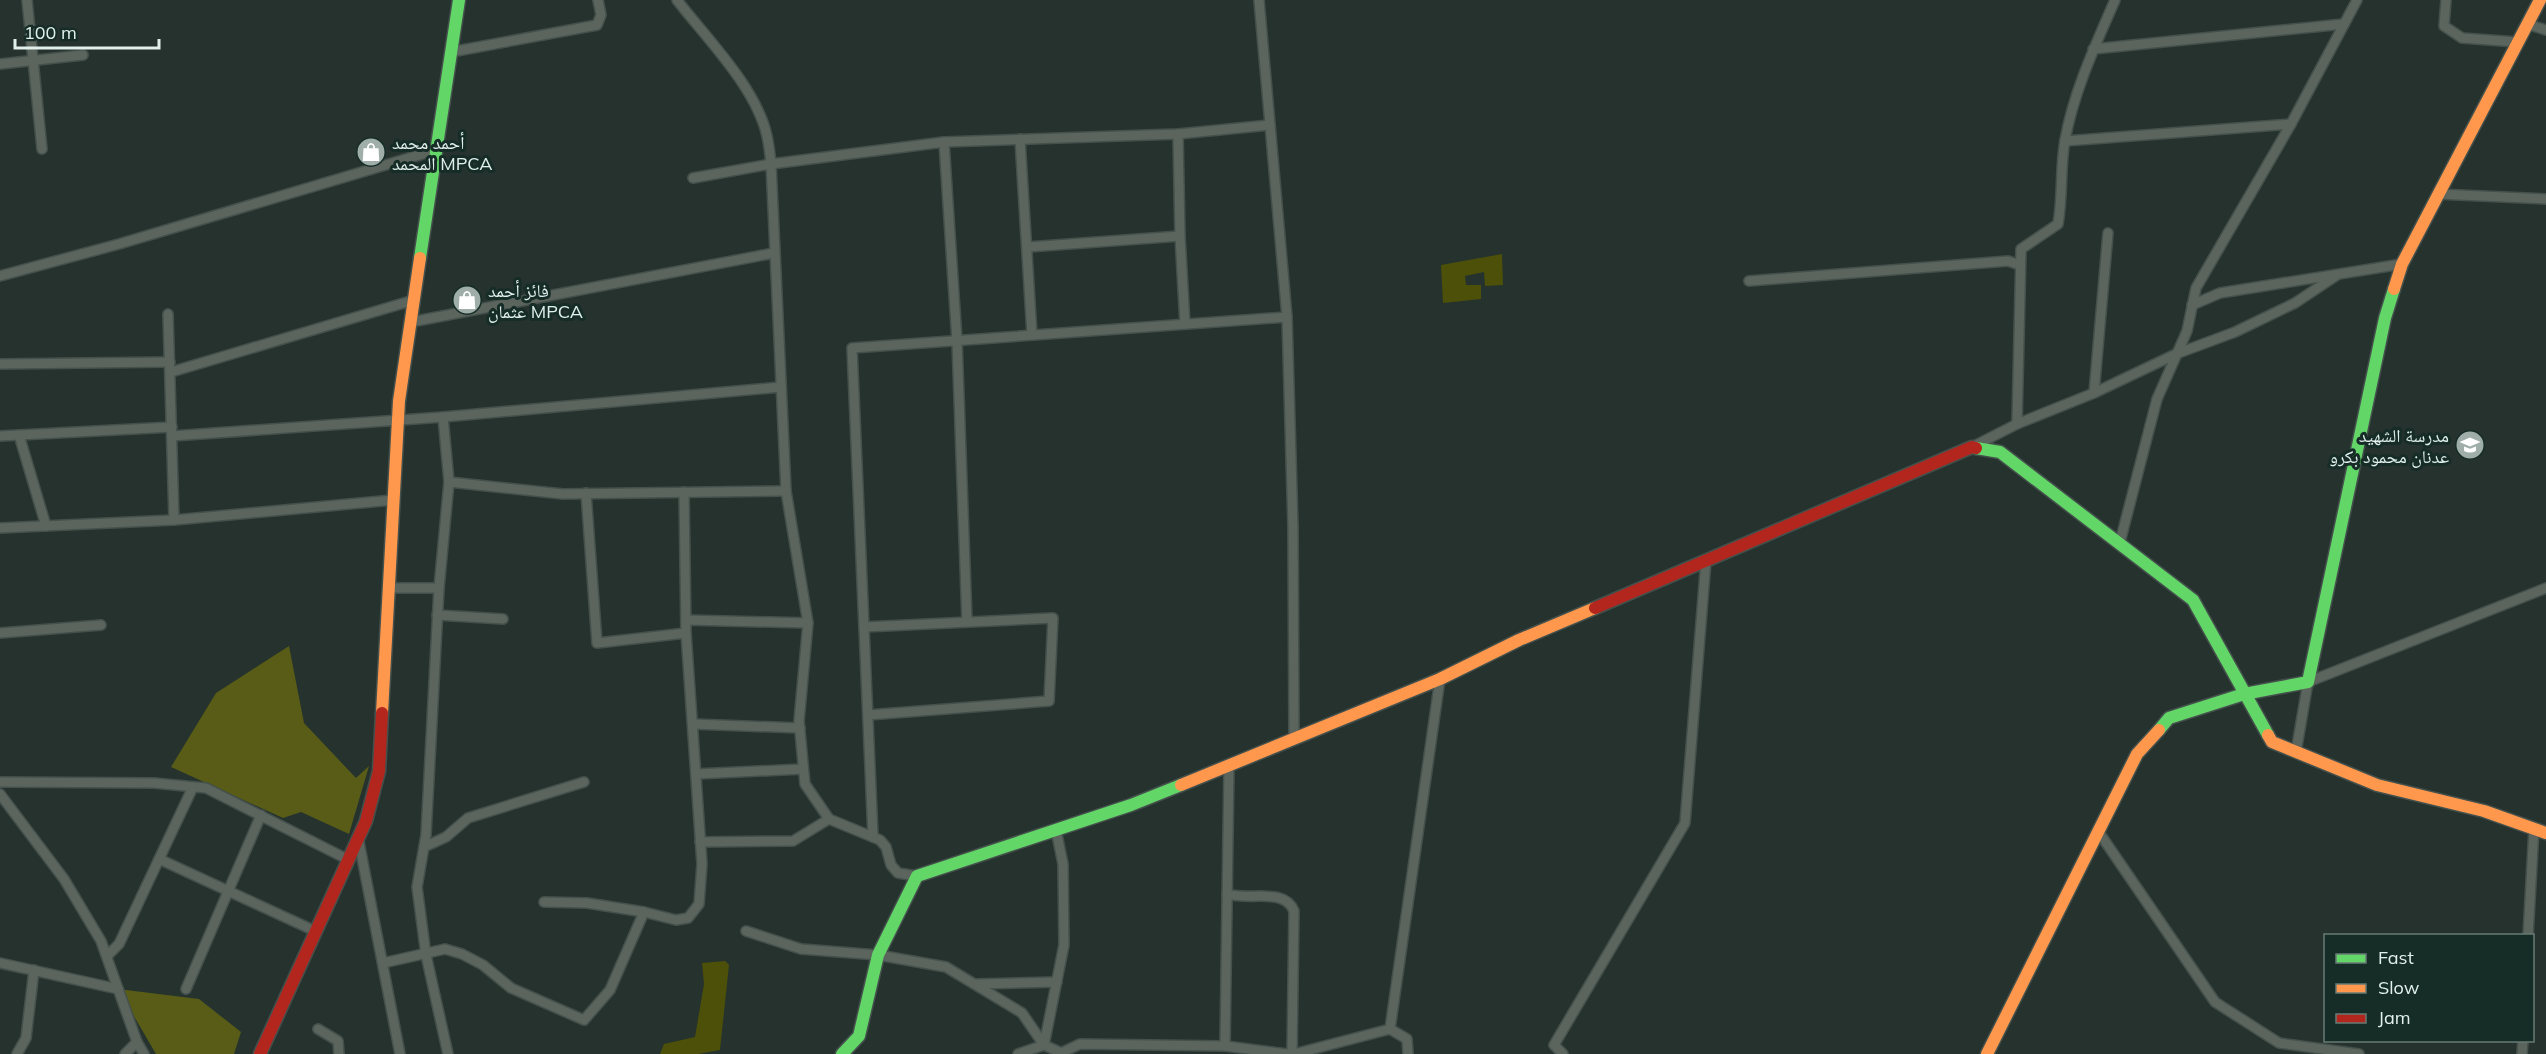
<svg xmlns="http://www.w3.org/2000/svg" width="2546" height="1054" viewBox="0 0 2546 1054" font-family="Mulish,'Noto Naskh Arabic',sans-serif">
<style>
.green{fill:#4c5008}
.forest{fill:#585c16}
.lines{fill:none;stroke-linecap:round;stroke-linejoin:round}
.street-casing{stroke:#44504c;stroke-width:12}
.fast-casing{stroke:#44504c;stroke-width:15}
.slow-casing{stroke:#44504c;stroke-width:15}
.jam-casing{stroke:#44504c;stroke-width:15}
.street{stroke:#5b655d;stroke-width:9}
.fast{stroke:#63d668;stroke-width:12}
.slow{stroke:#ff974d;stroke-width:12}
.jam{stroke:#b3261e;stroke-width:12}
.labels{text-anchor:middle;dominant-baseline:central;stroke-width:6;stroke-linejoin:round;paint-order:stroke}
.poi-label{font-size:18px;fill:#e2f0ec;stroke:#162d27;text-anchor:start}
</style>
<rect width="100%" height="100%" fill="#25322e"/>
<!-- green -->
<g class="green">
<path d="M1502 254 1503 285 1485 286 1484 272 1465 276 1466 285H1481V299L1443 303 1441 265Z"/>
<path d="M725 961 729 965 720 1050 698 1054H660L664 1044 695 1037 704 984 702 963Z"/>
</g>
<!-- forest -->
<g class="forest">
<path d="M289 646 304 723 356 778 369 766 349 834 301 812 283 818 171 767 216 693Z"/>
<path d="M118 989 199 999 241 1032 234 1054H156Z"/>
</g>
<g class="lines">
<!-- street casing -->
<g class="street-casing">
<g id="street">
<path d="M27 0 42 149"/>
<path d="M677 0C707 39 756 87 767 136 769 145 770 154 771 164L786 491 808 623 799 721 805 784 829 819 880 840 886 847 891 865 898 873 917 876"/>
<path d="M1259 0 1287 317 1293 528 1294 739"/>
<path d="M2446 0 2444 26 2462 38 2517 42"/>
<path d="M2527 24 2546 30"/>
<path d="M2093 49 2344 24"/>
<path d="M451 52 597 25 601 15 598 0"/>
<path d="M0 64 83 55"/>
<path d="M1178 134 1180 236 1185 324"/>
<path d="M1020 139 1032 335"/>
<path d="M2065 141 2291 124"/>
<path d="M944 142 957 341 967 622"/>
<path d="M693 178 771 164 944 142 1178 134 1270 125"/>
<path d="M2437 194 2546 199"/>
<path d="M1028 247 1180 236"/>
<path d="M0 276 119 244 436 150"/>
<path d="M1749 281 2008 261 2020 265"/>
<path d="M2192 305 2220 293 2402 264"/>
<path d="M168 314 174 520"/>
<path d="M411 322 774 253"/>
<path d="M0 364 170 362"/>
<path d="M171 372 414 300"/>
<path d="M2094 393 2108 233"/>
<path d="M443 417 449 482 439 588 426 835 417 887 426 955 448 1054"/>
<path d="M2017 424 2021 249 2058 224C2063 196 2060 167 2065 140 2074 91 2095 46 2115 0"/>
<path d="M19 435 46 526"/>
<path d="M0 436 172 427"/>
<path d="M172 436 443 417 781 387"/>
<path d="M1972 447 2017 424 2094 393 2176 354 2235 332 2295 303 2337 275"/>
<path d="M449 482 563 494 786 491"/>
<path d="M586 493 597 643 686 633"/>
<path d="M0 528 174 520 393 500"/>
<path d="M2120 542 2157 399 2187 331 2196 288 2291 124 2357 0"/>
<path d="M389 588H439"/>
<path d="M437 615 503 619"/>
<path d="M686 620 808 623"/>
<path d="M864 627 1053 618 1049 701 868 715"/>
<path d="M0 633 101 625"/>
<path d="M693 724 800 728"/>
<path d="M2296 752 2308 682 2546 588"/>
<path d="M696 774 803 769"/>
<path d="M0 782 154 783 206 788 347 859"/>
<path d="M0 794 64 879 101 941 137 1042 144 1054"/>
<path d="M2098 831 2215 1002 2279 1043 2359 1054"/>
<path d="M358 837 400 1054"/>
<path d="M873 837 852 348 1287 317"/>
<path d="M700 842 793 841 829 819"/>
<path d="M424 847 446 837 468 818 584 782"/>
<path d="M159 859 315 931"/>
<path d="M1227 894C1250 901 1284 887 1294 911L1292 1054"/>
<path d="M544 902 587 903 644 912 676 920 688 918 699 904 702 864 686 633 684 492"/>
<path d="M746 931 801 949 878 955 946 967 1022 1013 1044 1045 1064 1054"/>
<path d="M2528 936 2534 828"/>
<path d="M107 956 119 944 193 787"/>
<path d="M0 963 118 989"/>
<path d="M383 963 445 949 462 954 483 965 511 988 584 1020 610 990 644 912"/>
<path d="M976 984 1057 982"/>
<path d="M186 989 261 815"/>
<path d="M318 1029 338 1041 339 1054"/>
<path d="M1390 1029 1407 1039 1408 1054"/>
<path d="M1225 1046 1229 765"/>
<path d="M1063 1052 1080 1044 1225 1046 1287 1054"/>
<path d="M17 1054 26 1038 34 970"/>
<path d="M125 1054 137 1042"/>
<path d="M1018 1054 1044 1045 1064 945 1063 864 1056 830"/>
<path d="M1294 1054 1390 1029 1440 679"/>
<path d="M1563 1054 1554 1045 1685 823 1706 560"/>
<path d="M2522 1054 2523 1040"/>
</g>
</g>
<!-- fast casing -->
<g class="fast-casing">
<g id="fast">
<path d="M420 258 459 0"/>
<path d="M1976 448 2000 452 2193 600 2268 735"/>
<path d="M2159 730 2169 718 2244 694 2308 682 2385 318 2394 289"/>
<path d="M842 1054 859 1036 878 955 917 876 1131 805 1181 785"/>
</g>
</g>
<!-- slow casing -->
<g class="slow-casing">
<g id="slow">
<path d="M2394 289 2402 264 2540 0"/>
<path d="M382 713 399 401 420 258"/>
<path d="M2268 735 2272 742 2377 785 2484 811 2546 833"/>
<path d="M1181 785 1440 679 1519 640 1595 608"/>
<path d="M1987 1054 2137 754 2159 730"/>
</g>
</g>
<!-- jam casing -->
<g class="jam-casing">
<g id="jam">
<path d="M1595 608 1972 447 1976 448"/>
<path d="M260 1054 366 821 379 771 382 713"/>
</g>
</g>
<!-- street -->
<use href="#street" class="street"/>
<!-- fast -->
<use href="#fast" class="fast"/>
<!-- slow -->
<use href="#slow" class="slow"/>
<!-- jam -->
<use href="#jam" class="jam"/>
</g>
<!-- icons -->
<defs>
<g id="shop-disc" transform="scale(1.5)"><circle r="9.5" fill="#a0aeaa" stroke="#162d27"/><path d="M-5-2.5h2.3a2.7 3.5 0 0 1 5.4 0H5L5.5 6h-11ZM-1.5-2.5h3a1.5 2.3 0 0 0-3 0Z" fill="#fff"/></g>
<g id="school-disc" transform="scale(1.5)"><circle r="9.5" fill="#a0aeaa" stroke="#162d27"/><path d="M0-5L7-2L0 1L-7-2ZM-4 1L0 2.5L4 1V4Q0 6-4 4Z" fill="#fff"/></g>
</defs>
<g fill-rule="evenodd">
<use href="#shop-disc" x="371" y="152"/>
<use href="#shop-disc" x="467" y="300"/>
<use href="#school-disc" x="2470" y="445"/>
</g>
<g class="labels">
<!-- poi labels -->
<g class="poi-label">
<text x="392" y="142">أحمد محمد<tspan x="392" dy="21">المحمد MPCA</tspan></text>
<text x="488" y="290">فائز أحمد<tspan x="488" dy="21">عثمان MPCA</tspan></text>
<text x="2449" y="435" text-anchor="end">مدرسة الشهيد<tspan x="2449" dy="21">عدنان محمود بكرو</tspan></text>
</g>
</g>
<!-- legend -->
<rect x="2324" y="934" width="210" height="108" fill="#162d27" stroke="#687b76" stroke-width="1.5"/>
<rect x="2336" y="954" width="30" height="9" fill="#63d668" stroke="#687b76" stroke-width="1.5"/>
<text x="2378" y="964" font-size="18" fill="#e2f0ec">Fast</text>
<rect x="2336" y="984" width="30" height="9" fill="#ff974d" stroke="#687b76" stroke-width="1.5"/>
<text x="2378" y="994" font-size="18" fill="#e2f0ec">Slow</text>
<rect x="2336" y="1014" width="30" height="9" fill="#b3261e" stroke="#687b76" stroke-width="1.5"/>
<text x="2378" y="1024" font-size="18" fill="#e2f0ec">Jam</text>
<!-- scale -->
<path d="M15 39v9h144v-9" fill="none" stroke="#e2f0ec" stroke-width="3"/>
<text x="24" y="39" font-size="18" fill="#e2f0ec" stroke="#162d27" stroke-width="4.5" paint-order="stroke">100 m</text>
</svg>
